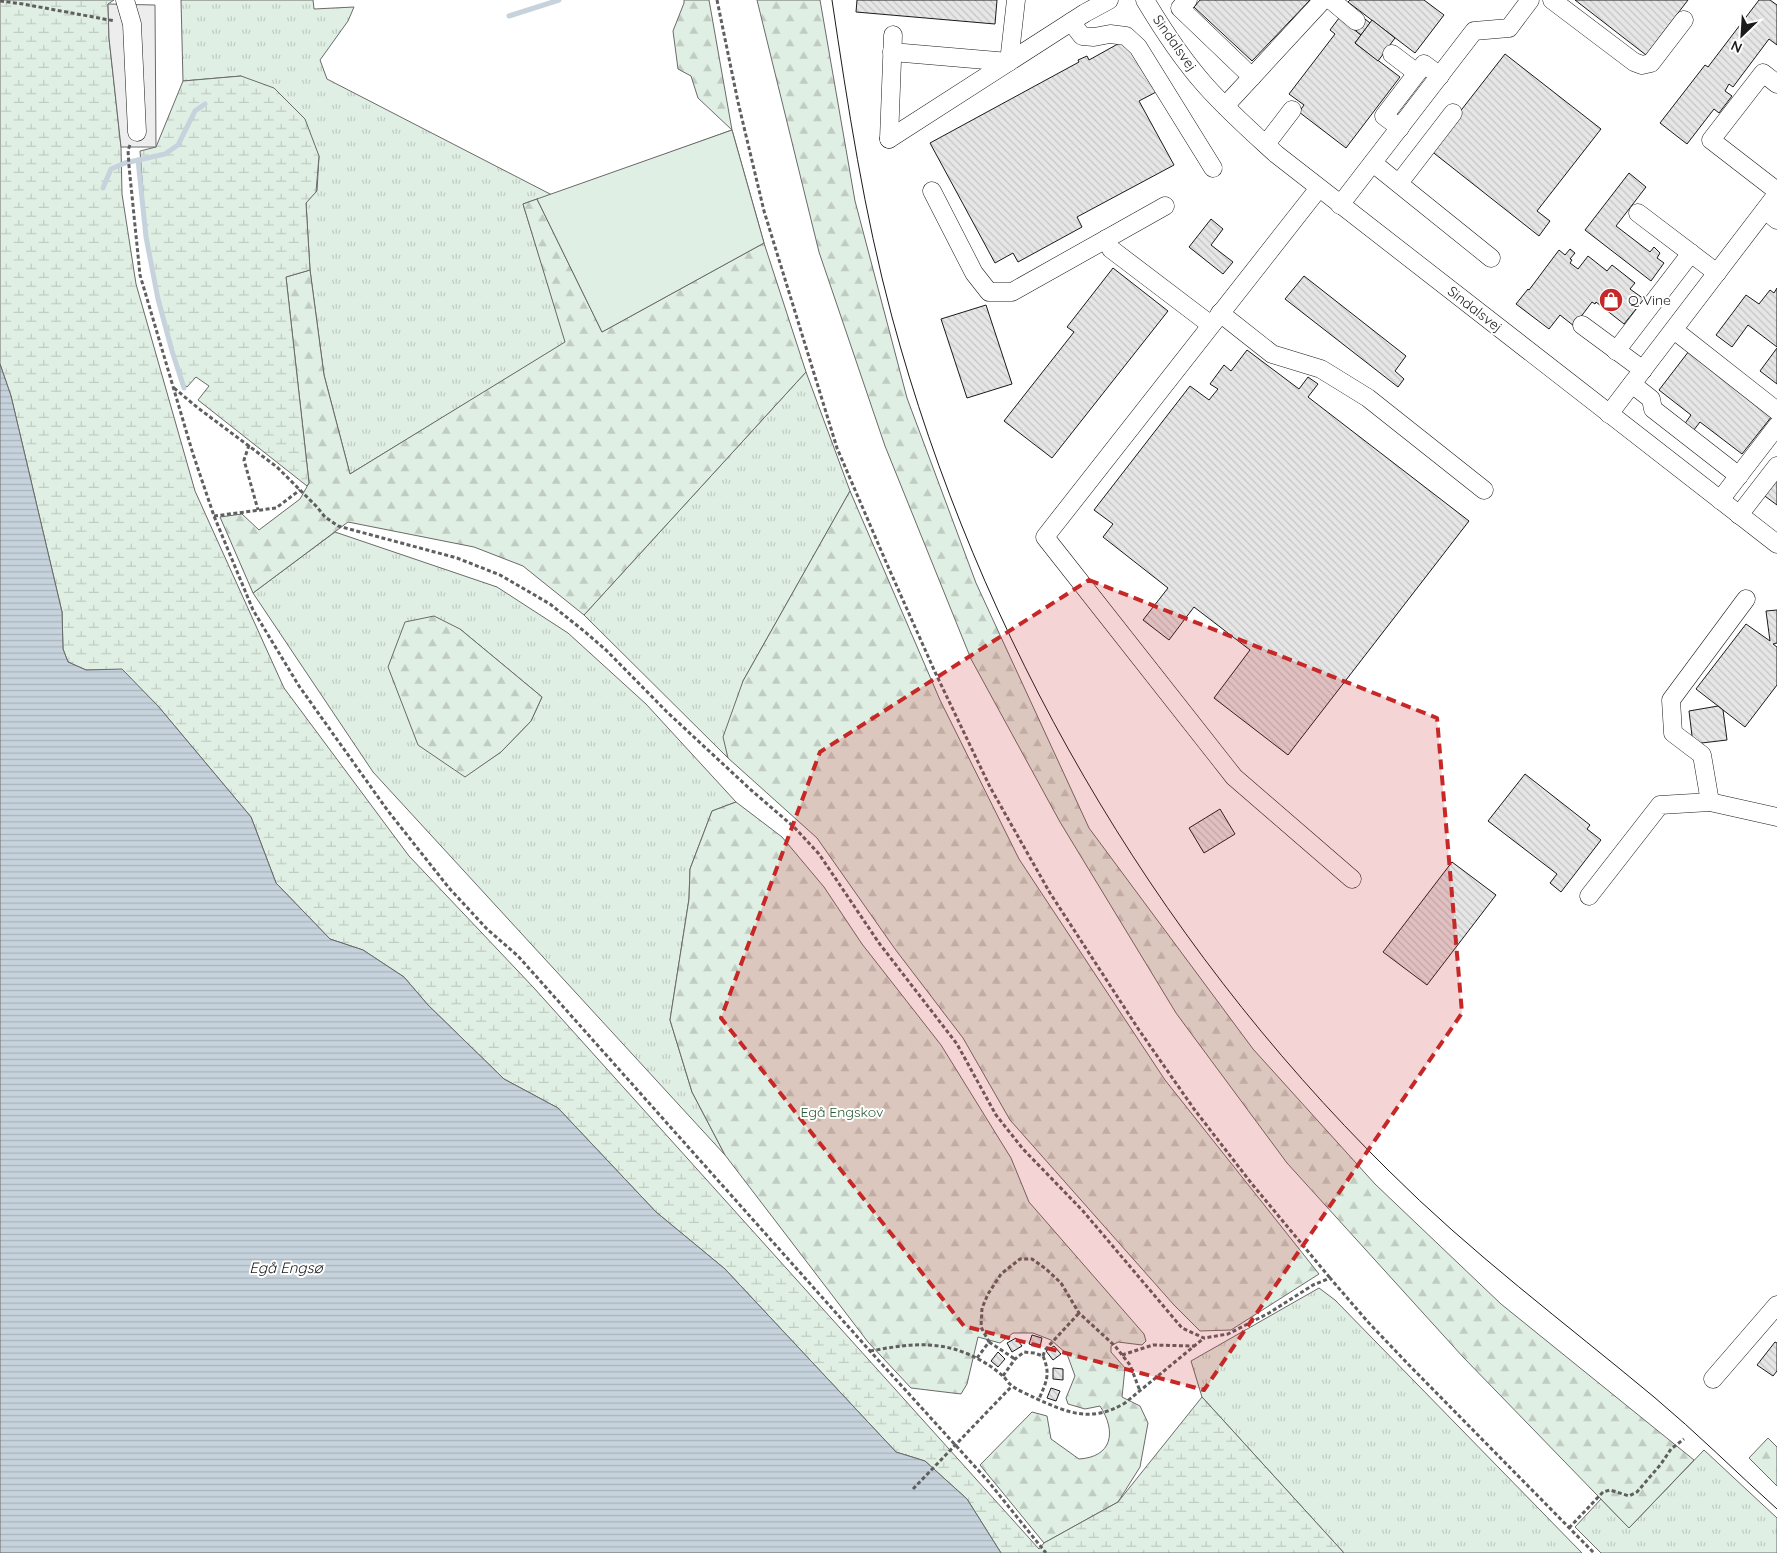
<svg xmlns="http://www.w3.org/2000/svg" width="1777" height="1553" viewBox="0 0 1777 1553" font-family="Quicksand,sans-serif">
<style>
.grass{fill:url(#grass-tufts);stroke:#6a6a6a;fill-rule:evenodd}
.forest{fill:url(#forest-firs);stroke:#6a6a6a}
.wetland{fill:url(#wetland-marsh);stroke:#6a6a6a}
.pitch{fill:#e0efe3;stroke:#6a6a6a}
.parking{fill:#ededed;stroke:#6a6a6a}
.water{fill:url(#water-rules);stroke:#6a6a6a}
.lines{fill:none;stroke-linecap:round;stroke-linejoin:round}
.stream{stroke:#c6d2dc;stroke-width:5}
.building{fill:url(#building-back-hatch);stroke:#1a1a1a}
.minor-casing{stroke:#1a1a1a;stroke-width:19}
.path{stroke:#5f5f5f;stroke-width:3;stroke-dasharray:4 2.5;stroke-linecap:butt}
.minor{stroke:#fff;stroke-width:18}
.tram{stroke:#1a1a1a;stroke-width:1}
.marked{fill:#c62828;fill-opacity:0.2;stroke:#c62828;stroke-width:4;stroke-dasharray:10 6;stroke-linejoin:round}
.labels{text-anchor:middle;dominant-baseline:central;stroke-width:4;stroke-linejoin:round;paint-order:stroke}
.street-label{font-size:14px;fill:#1a1a1a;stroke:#fff}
.poi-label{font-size:14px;fill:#1a1a1a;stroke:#fff;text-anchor:start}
.park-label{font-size:14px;fill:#2b5a34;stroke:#fff}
.water-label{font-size:15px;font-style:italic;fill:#1a1a1a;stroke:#fff}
</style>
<defs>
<pattern id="grass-tufts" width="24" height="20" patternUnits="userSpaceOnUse" patternTransform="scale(1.25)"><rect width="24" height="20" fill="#e0efe3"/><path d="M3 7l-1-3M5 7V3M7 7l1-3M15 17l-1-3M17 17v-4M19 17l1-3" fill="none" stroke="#c0ccc2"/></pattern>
<pattern id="forest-firs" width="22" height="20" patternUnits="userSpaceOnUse" patternTransform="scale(1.25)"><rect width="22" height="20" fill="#e0efe3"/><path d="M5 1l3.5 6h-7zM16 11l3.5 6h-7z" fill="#c0ccc2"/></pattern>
<pattern id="wetland-marsh" width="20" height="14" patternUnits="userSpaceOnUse" patternTransform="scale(1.25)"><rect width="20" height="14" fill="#e0efe3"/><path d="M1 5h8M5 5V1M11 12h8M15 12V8" fill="none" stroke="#c0ccc2"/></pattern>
<pattern id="water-rules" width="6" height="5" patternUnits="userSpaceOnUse" patternTransform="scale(1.25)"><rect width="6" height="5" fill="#c6d2dc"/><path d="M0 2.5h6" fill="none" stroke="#aab4bc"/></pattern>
<pattern id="building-back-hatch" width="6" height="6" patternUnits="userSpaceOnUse" patternTransform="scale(1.25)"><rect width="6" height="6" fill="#e6e6e6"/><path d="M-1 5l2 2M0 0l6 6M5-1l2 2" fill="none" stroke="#c5c5c5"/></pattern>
</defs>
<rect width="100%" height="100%" fill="#fff"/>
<!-- grass -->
<g class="grass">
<path d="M181 0H313L314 9 354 7 348 21 320 60 327 79 552 195 732 130 764 243 537 199 523 204 566 342 350 474 324 375 310 270 306 202 317 191 319 156 241 76 183 81Z"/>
<path d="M806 372 850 491 743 681 728 758 584 615Z"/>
<path d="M335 532 497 587 568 633 646 704 736 802 712 811 690 869 689 899 670 1020 692 1092 725 1155 373 772 253 593ZM460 629 542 697 531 721 501 752 465 776Z"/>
<path d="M1319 1288 1335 1300 1582 1553H1344L1202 1397 1191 1361Z"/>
<path d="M1704 1450 1777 1518V1553H1601L1575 1527 1601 1499 1629 1528Z"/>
</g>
<!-- forest -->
<g class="forest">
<path d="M684 0H709L732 130 698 98 691 76 678 69 673 31 684 3Z"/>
<path d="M757 0H820L855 201 907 398 976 583 1089 828 1253 1049 1375 1184 1501 1304 1694 1460 1629 1528 1463 1357 1287 1163 1176 1013 1060 822 971 659 885 446 819 252Z"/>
<path d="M537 199 602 332 764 243 806 372 584 615 523 566 474 547 348 522 253 593 220 517 242 514 259 530 300 499 309 483 286 277 310 270 324 375 350 474 565 342 523 204Z"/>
<path d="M850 491 940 700 1019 859 1165 1080 1319 1274 1231 1330 1200 1331 1174 1305 1010 1120 963 1038 895 949 817 838 728 758 723 737 743 681Z"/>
<path d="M434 616 460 629 542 697 531 721 501 752 465 777 418 745 388 667 405 622Z"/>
<path d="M736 802 782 837 824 887 862 944 941 1045 1011 1158 1029 1202 1144 1334 1146 1341 1142 1345 1118 1342 1111 1346V1352L1125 1368 1122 1397 1140 1406 1148 1423 1140 1467 1118 1502 1044 1543 980 1465 1032 1412 1047 1416 1051 1439 1079 1459C1112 1457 1117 1432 1100 1406L1085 1409 1068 1404 1066 1398 1075 1376 1067 1354 1051 1340 1033 1333H1013L1000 1343 978 1337 967 1384 961 1394 911 1388 868 1342 725 1155 692 1092 670 1020 689 899 690 869 712 811Z"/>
<path d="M1768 1438 1777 1447V1486L1749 1458Z"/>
</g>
<!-- wetland -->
<g class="wetland">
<path d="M0 0H114L108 4 109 38 121 147 122 194 136 284 195 491 284 688 409 856 534 988 1039 1549 1044 1543 1118 1502 1202 1397 1344 1553H1001L967 1499 925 1461 896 1452 725 1269 656 1212 558 1108 504 1079 428 1005 404 977 363 950 330 939 276 883 251 817 158 706 122 670H86L68 662 63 649 62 612 11 396 0 364Z"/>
<path d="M241 76 274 88 305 119 319 156 316 192 306 203 310 270 286 277 309 483 307 486 198 400 209 386 196 377 187 387 180 381 158 299 146 237 140 151 156 147 183 81Z"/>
</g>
<!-- pitch -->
<path class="pitch" d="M732 130 764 243 602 332 537 199Z"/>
<!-- parking -->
<path class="parking" d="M108 4 155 5 156 147H121L109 38Z"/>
<!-- water -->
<path class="water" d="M0 364 11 396 62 612 63 649 68 662 86 670 122 669 158 706 251 817 276 883 330 939 363 950 404 977 428 1005 504 1079 558 1108 656 1212 725 1269 896 1452 925 1461 967 1499 1001 1553H0Z"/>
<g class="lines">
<!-- stream -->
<g class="stream">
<path d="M509 16 559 0"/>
<path d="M138 160 146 237 158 299 172 351 184 388"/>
<path d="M103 188 111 169 125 163 165 154 178 145 195 111 205 104"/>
</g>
</g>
<!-- building -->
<g class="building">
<path d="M857 0H997L995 24 856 12Z"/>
<path d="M1200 0H1310L1252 61 1194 7Z"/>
<path d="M1350 0H1424L1444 15 1415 53 1348 2Z"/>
<path d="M1575 0H1688L1646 55Z"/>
<path d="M1759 0H1770L1777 5V45L1769 39 1733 87 1729 84 1725 91 1732 96 1719 113 1714 109 1687 144 1660 123 1705 65 1708 67Z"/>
<path d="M1339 18 1361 35 1355 43 1400 77 1346 148 1299 112 1304 105 1289 94 1335 34 1330 30Z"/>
<path d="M1365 19 1370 23 1361 35 1356 31Z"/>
<path d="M1372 20 1395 38 1378 61 1355 43Z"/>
<path d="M1125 40 1158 91 1139 101 1174 165 1077 217 1082 227 1018 262 1013 253 995 263 930 143 1079 62 1078 60 1087 56 1089 60Z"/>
<path d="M1505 54 1601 129 1537 211 1550 221 1539 236 1430 150Z"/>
<path d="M1629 173 1646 187 1616 226 1650 252 1654 247 1660 253 1657 258 1664 263 1651 281 1585 230Z"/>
<path d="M1211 219 1223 229 1211 245 1233 262 1223 274 1189 247Z"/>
<path d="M1570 249 1575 253 1570 259 1572 260 1570 263 1578 269 1588 256 1607 271 1612 265 1635 283 1630 289 1644 299 1624 324 1596 302 1595 304 1592 302 1574 326 1560 315 1549 329 1516 304 1528 289 1529 290 1559 250 1565 255Z"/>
<path d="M1113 268 1168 311 1052 458 1004 421 1074 332 1067 327Z"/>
<path d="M1304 276 1406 356 1395 371 1404 379 1398 387 1285 299Z"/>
<path d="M1777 288V347L1748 325 1732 347 1716 335 1746 295 1759 304 1770 290 1774 293Z"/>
<path d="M986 305 1012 384 967 398 941 319Z"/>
<path d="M1777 348V384L1760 371Z"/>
<path d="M1247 350 1299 389 1308 377 1318 384 1308 397 1469 521 1288 755 1214 698 1250 650 1194 607 1169 640 1143 620 1168 588 1103 537 1113 524 1094 510 1190 386 1209 400 1218 389 1210 384 1224 365 1231 371Z"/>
<path d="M1689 351 1772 416 1742 454 1700 422 1690 435 1681 429 1691 415 1659 390Z"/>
<path d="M1777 474V505L1762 494Z"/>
<path d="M1777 610V643L1773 644 1777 647V685L1745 727 1696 689 1746 624 1770 641 1766 611Z"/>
<path d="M1718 706 1723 710 1727 740 1693 744 1689 711Z"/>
<path d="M1525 774 1590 825 1587 829 1601 840 1561 892 1550 883 1557 874 1488 821Z"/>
<path d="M1220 809 1235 834 1204 853 1189 828Z"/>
<path d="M1452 862 1496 895 1427 985 1383 952Z"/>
<path d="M1032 1335 1042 1338 1040 1347 1029 1344Z"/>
<path d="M1016 1338 1022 1346 1012 1352 1007 1343Z"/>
<path d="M1775 1342 1777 1343V1371L1773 1376 1757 1365Z"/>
<path d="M1054 1346 1061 1354 1053 1360 1046 1351Z"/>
<path d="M998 1352 1005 1359 998 1367 991 1361Z"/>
<path d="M1053 1368 1063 1369V1380L1053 1379Z"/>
<path d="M1051 1388 1060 1391 1056 1401 1047 1398Z"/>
</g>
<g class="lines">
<!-- minor casing -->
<g class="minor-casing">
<g id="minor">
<path d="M125 0 132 24 137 132"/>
<path d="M1145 0C1163 30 1182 59 1205 85 1227 110 1252 132 1276 154L1777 544"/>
<path d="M1188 0 1180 8 1252 77"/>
<path d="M1331 0 1356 21"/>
<path d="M1552 0 1634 62 1642 65 1651 63 1684 20"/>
<path d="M1071 22 1082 36 1094 37 1110 34 1126 36 1138 47 1213 168"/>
<path d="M892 52 1009 62 1016 0"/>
<path d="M1392 54 1417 73"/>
<path d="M1777 84 1763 73 1711 140 1777 191"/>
<path d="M1225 106 1323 0"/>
<path d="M1400 128 1384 116 1424 64 1440 76"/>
<path d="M889 139 1085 13 1109 0"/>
<path d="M889 139 893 35"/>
<path d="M1266 144 1292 110"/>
<path d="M1373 163 1491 258"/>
<path d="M1399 183 1453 113"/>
<path d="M1319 188 1045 537 1234 777 1352 879"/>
<path d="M932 191 974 273 989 292H1012L1165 206"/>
<path d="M1340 205 1474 31 1509 28 1530 0"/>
<path d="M1765 210 1777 220"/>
<path d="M1638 213 1717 273"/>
<path d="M1106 239 1111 249 1211 325"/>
<path d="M1220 313 1272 354 1321 369 1368 398 1484 490"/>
<path d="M1582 325 1643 370"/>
<path d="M1674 330 1777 411"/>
<path d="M1616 351 1691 253"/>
<path d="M1632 384 1651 399 1653 409 1739 476"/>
<path d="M1609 414 1777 194"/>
<path d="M1720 500 1777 426"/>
<path d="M1739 515 1777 466"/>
<path d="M1710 802 1702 755 1673 733 1671 700 1746 599"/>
<path d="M1589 896 1660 805 1710 802 1777 817"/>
<path d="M1713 1379 1777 1305"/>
</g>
</g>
<!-- path -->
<g class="path">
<path d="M717 0 738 102 764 211 837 448 886 562 935 672 990 787 1050 893 1139 1030 1194 1109 1252 1184 1330 1278"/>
<path d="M0 1 23 4 115 21"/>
<path d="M130 145 128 150 129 166 140 275 193 454 214 516 253 610 299 686 388 811 449 888 487 929 518 956 870 1351 988 1481 1046 1553"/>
<path d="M174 388 198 408 277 467 317 507 325 517 338 526 457 558 500 575 550 604 584 631 606 650 667 712 751 790 794 827 819 854 879 943 957 1044 996 1115 1023 1149 1083 1211 1182 1328 1204 1338 1228 1334 1269 1313 1313 1285 1330 1278 1368 1322 1408 1364 1594 1553"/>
<path d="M249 445 244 460 258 510"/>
<path d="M214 516 276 508 300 490"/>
<path d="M989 1342 1015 1359"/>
<path d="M870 1351C898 1346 925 1341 954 1349 971 1354 990 1364 1004 1377 1006 1379 1008 1383 1011 1385 1018 1391 1028 1394 1035 1398 1068 1413 1091 1423 1125 1403L1204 1338"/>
<path d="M1122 1355 1153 1345 1194 1346"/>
<path d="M1043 1356 1045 1350 1079 1313"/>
<path d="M977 1358 989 1342 981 1327 982 1308 988 1294 1001 1274 1020 1259H1032L1046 1269 1061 1283 1079 1313 1115 1346 1130 1365 1140 1391"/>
<path d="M1003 1376 1015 1359 1024 1352 1034 1353 1043 1356C1051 1375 1046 1382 1039 1399"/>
<path d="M913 1489 1012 1386"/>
<path d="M1569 1528 1603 1492 1610 1490 1629 1496 1637 1492 1661 1464 1671 1449 1684 1439"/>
</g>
<!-- minor -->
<use href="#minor" class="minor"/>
<!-- tram -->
<path class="tram" d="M832 0C848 107 864 213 892 317 979 638 1151 936 1388 1170 1471 1253 1564 1322 1654 1397 1697 1433 1736 1472 1777 1509"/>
</g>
<!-- marked area -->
<path class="marked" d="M1089 580 1437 718 1462 1013 1204 1390 964 1326 721 1018 820 752Z"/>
<!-- icons -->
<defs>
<g id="shop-disc" transform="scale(1.25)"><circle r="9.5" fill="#c62828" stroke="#fff"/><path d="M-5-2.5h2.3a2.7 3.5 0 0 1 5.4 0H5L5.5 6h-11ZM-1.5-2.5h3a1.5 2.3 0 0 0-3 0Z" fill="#fff"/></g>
</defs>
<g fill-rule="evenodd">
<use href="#shop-disc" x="1611" y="300"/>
</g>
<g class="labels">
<!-- street labels -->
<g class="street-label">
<text transform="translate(1175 43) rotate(55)">Sindalsvej</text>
<text transform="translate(1475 309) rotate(38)">Sindalsvej</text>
</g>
<!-- poi labels -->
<g class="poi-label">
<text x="1628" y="300">Q Vine</text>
</g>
<!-- park labels -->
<g class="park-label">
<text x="842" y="1112">Egå Engskov</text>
</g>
<!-- water labels -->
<g class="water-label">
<text x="286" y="1267">Egå Engsø</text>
</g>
</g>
<!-- north arrow -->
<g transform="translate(1742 35) rotate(205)" stroke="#ffffff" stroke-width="4" paint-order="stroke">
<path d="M0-4L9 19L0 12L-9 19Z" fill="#1a1a1a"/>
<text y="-8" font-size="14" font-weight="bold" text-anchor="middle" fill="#1a1a1a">N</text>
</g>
</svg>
